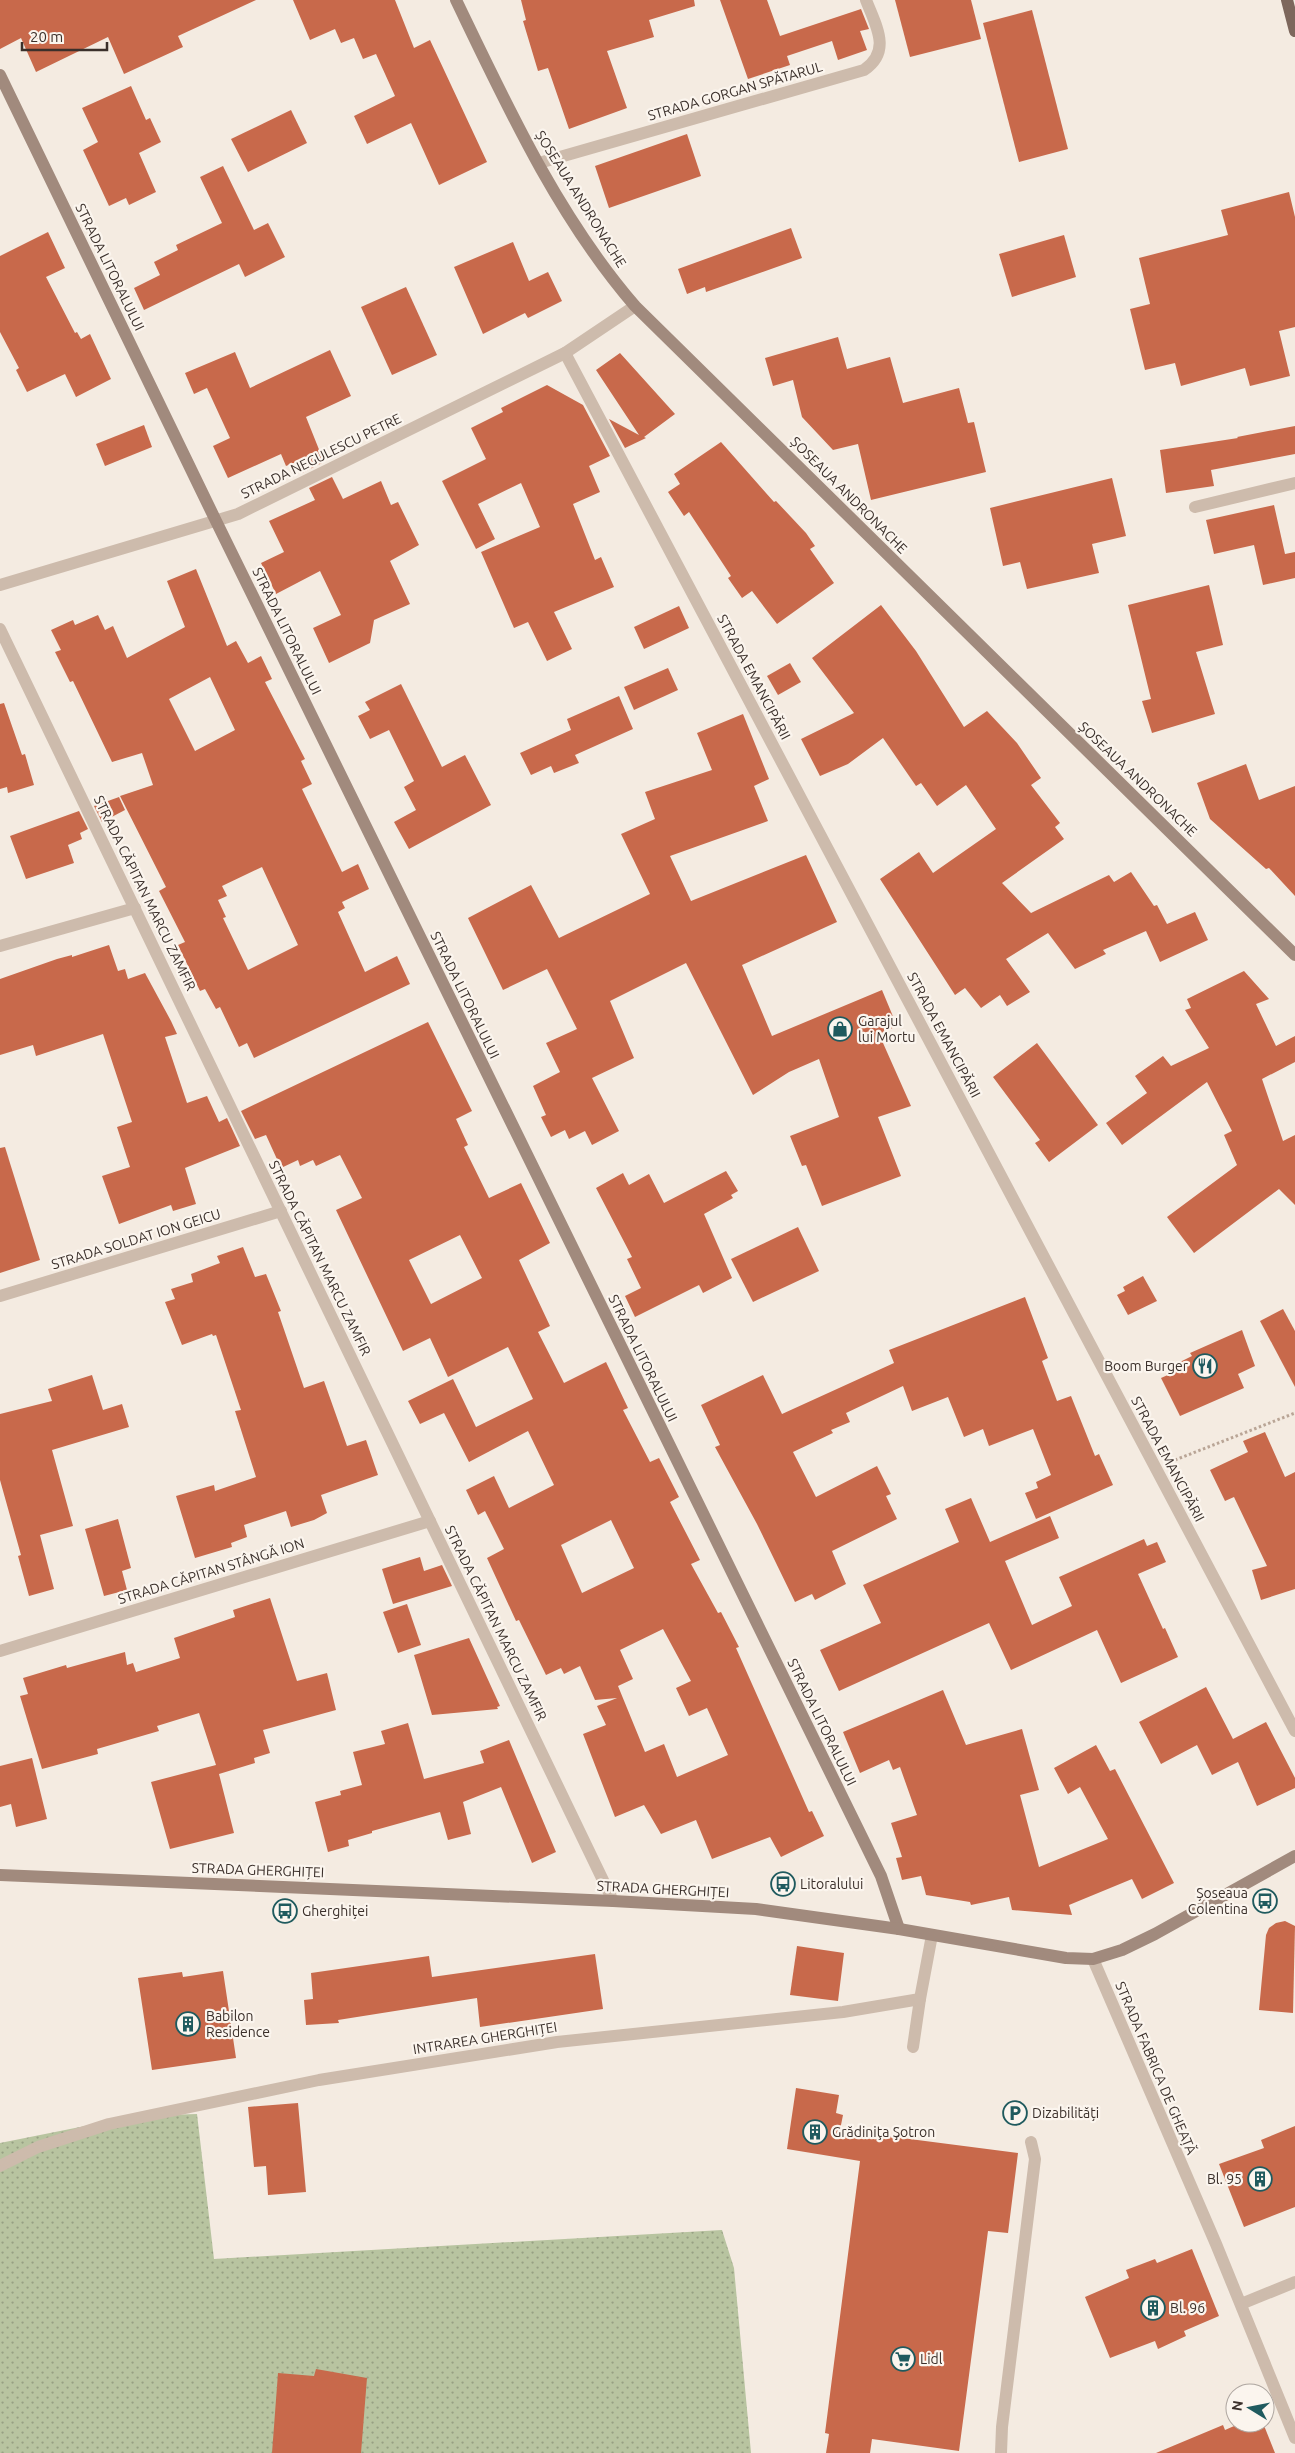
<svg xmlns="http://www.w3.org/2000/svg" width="1295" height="2453" viewBox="0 0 1295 2453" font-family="Ubuntu,sans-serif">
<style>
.grass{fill:url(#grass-dots)}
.building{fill:#c8694b;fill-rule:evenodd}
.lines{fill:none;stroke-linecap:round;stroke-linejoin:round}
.path{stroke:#b9a596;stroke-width:3;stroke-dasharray:2.5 2.5;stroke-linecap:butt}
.lane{stroke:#cdbbac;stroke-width:12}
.street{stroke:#cdbbac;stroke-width:12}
.secondary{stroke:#a18a7d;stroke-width:12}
.primary{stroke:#7d675c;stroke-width:12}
.labels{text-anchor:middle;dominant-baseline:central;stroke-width:4.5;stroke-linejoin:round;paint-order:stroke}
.street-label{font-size:14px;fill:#3b302b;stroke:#fbf5ee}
.poi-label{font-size:14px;fill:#3b302b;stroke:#fbf5ee;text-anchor:start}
</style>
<defs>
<pattern id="grass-dots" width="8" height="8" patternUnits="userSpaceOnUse" patternTransform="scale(1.25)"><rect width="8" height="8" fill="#b8c4a0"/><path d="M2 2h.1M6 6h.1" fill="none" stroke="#97a083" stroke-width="1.8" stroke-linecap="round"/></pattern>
</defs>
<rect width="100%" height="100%" fill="#f4ebe1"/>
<!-- grass -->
<path class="grass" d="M197 2114 214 2259 722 2230 734 2268 751 2453H0V2143L135 2116Z"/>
<!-- building -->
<g class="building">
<path d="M0 0H256L178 36 183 47 124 74 108 37 36 72 21 38 0 49Z"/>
<path d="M293 0H395L414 48 430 40 487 162 439 185 411 123 367 144 354 116 395 96 376 54 363 59 354 38 341 43 335 29 310 40Z"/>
<path d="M521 0H694L695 6 649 20 654 37 607 51 627 108 569 129 548 68 538 71 523 21 526 20Z"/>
<path d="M720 0H767L780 36 861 9 869 29 860 31 867 50 838 60 832 41 787 56 790 65 748 79Z"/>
<path d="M895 0H971L981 39 910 57Z"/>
<path d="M1032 10 1068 149 1019 162 983 23Z"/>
<path d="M131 86 146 120 150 118 161 142 139 153 156 192 129 205 126 198 109 206 83 150 98 142 82 108Z"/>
<path d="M291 110 307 143 248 172 231 139Z"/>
<path d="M687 134 701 176 609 208 595 166Z"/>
<path d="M223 166 254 230 268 223 285 257 245 277 239 264 144 310 134 288 160 275 154 262 178 250 176 245 222 223 200 177Z"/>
<path d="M1289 192 1295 217V327L1279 331 1290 376 1250 386 1245 368 1181 386 1175 363 1145 370 1130 309 1150 304 1139 258 1228 235 1221 210Z"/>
<path d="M791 228 802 258 706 292 705 287 687 294 678 269Z"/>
<path d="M48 232 65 268 46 277 75 333 77 332 81 339 90 334 111 379 76 397 65 374 27 392 16 370 19 368 0 332V256Z"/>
<path d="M1064 235 1076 277 1012 297 999 254Z"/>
<path d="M513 242 529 281 548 272 562 301 528 318 525 313 483 334 454 267Z"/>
<path d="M406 287 437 355 392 375 361 307Z"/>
<path d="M838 337 847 369 890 357 903 403 959 388 968 423 974 422 986 472 871 500 858 444 833 450 802 417 793 380 773 386 765 358Z"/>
<path d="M330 350 351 396 306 417 324 462 302 473 296 462 286 466 281 454 228 478 213 446 230 438 207 388 194 394 185 373 235 352 250 388Z"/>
<path d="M620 353 675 414 644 437 646 438 625 448 609 419 639 435 596 370Z"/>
<path d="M547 385 583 405 610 456 589 466 600 492 573 504 595 560 601 557 614 587 554 612 572 649 547 661 528 622 514 628 481 552 540 527 521 483 478 504 495 539 476 549 442 481 486 459 471 428 503 412 501 408Z"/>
<path d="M144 425 152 447 105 466 96 444Z"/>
<path d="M1295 426V454L1211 470 1214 486 1166 493 1160 450 1238 438 1237 437Z"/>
<path d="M721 442 774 502 776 501 806 533 815 546 810 549 834 583 777 624 752 591 742 598 728 578 731 576 689 512 684 516 668 492 680 484 674 474Z"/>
<path d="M332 477 343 499 381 481 391 505 398 502 419 545 390 561 410 604 374 620 370 643 329 663 313 628 341 615 320 571 276 594 261 563 284 552 269 521 315 500 309 488Z"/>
<path d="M1112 478 1126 536 1092 544 1099 573 1027 589 1020 562 1003 566 990 508Z"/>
<path d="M1274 505 1285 554 1295 552V578L1263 585 1254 545 1214 554 1206 520Z"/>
<path d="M196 569 227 646 236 641 248 663 261 656 272 679 265 682 305 759 301 761 312 784 302 789 342 872 358 864 369 889 342 902 345 908 338 912 365 972 397 956 410 984 254 1058 247 1043 239 1047 220 1007 216 1009 205 989 200 991 178 945 185 942 159 891 166 887 120 796 153 785 142 753 112 762 73 681 70 682 55 652 61 650 51 630 73 620 75 625 98 615 105 630 113 626 127 658 185 627 167 581ZM210 677 235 730 195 751 169 699ZM262 867 298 945 248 970 223 918 226 917 218 900 227 896 222 886Z"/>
<path d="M1209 585 1223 645 1196 652 1215 714 1152 733 1142 701 1151 699 1128 605Z"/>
<path d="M881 605 916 651 964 727 987 711 1017 743 1041 778 1031 785 1060 823 1055 827 1064 839 1002 883 1031 913 1109 875 1114 882 1131 872 1154 906 1157 905 1167 924 1195 912 1208 940 1160 962 1146 931 1103 950 1106 954 1075 969 1048 933 1006 959 1030 992 1007 1006 1000 995 981 1008 965 988 955 995 880 879 919 852 933 873 996 829 966 785 937 806 921 783 916 786 883 738 848 764 820 776 801 739 854 713 812 658Z"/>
<path d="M679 606 689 628 644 649 634 627Z"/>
<path d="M790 663 801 682 778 695 767 676Z"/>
<path d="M668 668 678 690 634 710 624 687Z"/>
<path d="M401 684 442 767 465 755 491 805 409 849 394 822 416 810 404 787 414 781 389 730 370 739 358 716 370 710 365 702Z"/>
<path d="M619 696 633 729 575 755 579 763 554 773 551 766 531 775 520 753 571 730 567 719Z"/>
<path d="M4 703 22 755 25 754 34 785 8 793 7 787 0 789V704Z"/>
<path d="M743 714 769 779 754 786 768 821 670 856 691 901 806 855 837 922 742 965 772 1036 882 990 897 1026 879 1034 911 1106 878 1117 901 1176 822 1206 806 1165 802 1166 790 1136 839 1117 819 1059 789 1072 753 1095 686 963 610 1001 634 1058 592 1078 619 1131 592 1145 585 1131 569 1139 565 1130 551 1137 541 1117 546 1115 533 1086 560 1072 546 1043 577 1029 547 969 503 990 468 918 531 885 559 938 650 894 621 834 655 819 645 792 712 770 697 733Z"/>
<path d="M1246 764 1259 800 1295 786V896L1269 868 1266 869 1210 819 1197 783Z"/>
<path d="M119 797 125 810 102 822 94 806Z"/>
<path d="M79 811 88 829 80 833 82 839 68 845 74 863 26 879 10 836Z"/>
<path d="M109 945 118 971 125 969 128 979 145 973 171 1021 177 1034 165 1037 187 1103 207 1096 219 1122 227 1118 240 1146 185 1168 196 1204 173 1211 171 1205 119 1224 102 1176 130 1167 117 1127 132 1122 103 1034 36 1056 33 1045 0 1055V979L57 959 72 955V957Z"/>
<path d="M1244 971 1269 999 1256 1004 1276 1046 1295 1036V1062L1262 1079 1283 1141 1295 1135V1205L1279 1189 1194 1253 1167 1217 1237 1165 1224 1135 1232 1131 1207 1082 1122 1145 1106 1123 1147 1093 1135 1076 1163 1056 1171 1066 1209 1048 1185 1010 1191 1008 1187 999Z"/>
<path d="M428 1022 472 1111 456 1119 468 1145 464 1147 489 1198 521 1183 550 1243 519 1260 550 1326 538 1332 564 1383 606 1362 628 1408 623 1410 650 1462 659 1458 679 1497 670 1502 700 1560 691 1564 718 1613 721 1612 739 1647 736 1648 809 1812 812 1811 824 1836 781 1857 770 1837 712 1859 696 1820 661 1834 644 1805 615 1817 583 1734 606 1725 597 1706 617 1698 595 1700 580 1666 564 1674 561 1668 546 1675 519 1620 516 1621 487 1558 504 1549 485 1511 478 1515 466 1490 494 1476 509 1508 554 1485 528 1431 469 1462 444 1413 420 1424 408 1401 453 1379 476 1427 533 1399 508 1347 448 1377 430 1338 403 1351 336 1210 362 1198 340 1155 316 1166 313 1160 300 1166 298 1160 281 1168 266 1135 255 1139 241 1111ZM460 1235 482 1278 431 1304 409 1260ZM611 1520 634 1568 582 1593 561 1545ZM663 1629 691 1681 676 1688 689 1716 707 1708 728 1755 677 1777 664 1744 645 1752 618 1686 633 1679 620 1650Z"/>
<path d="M1037 1043 1098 1125 1049 1162 1035 1143 1040 1140 993 1077Z"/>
<path d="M5 1147 40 1260 0 1273V1148Z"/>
<path d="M726 1171 738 1191 731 1195 733 1198 704 1214 732 1278 703 1293 699 1285 635 1317 625 1296 641 1288 627 1259 632 1257 596 1188 623 1173 629 1185 649 1174 664 1203Z"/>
<path d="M798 1227 819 1271 753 1302 731 1259Z"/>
<path d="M243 1247 255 1277 266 1274 281 1311 278 1312 304 1388 324 1381 347 1446 366 1440 378 1475 321 1495 327 1513 314 1520 291 1527 286 1511 244 1525 247 1537 231 1543 232 1547 195 1558 176 1496 214 1485 215 1491 256 1477 235 1411 241 1410 216 1335 213 1336 212 1334 182 1345 165 1302 175 1299 171 1289 193 1282 191 1274 220 1263 217 1256Z"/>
<path d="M1143 1276 1157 1301 1128 1315 1117 1295 1125 1291 1123 1287Z"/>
<path d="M1025 1297 1048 1358 1042 1361 1057 1401 1071 1396 1095 1456 1099 1454 1113 1485 1036 1519 1025 1493 1038 1488 1036 1482 1051 1475 1033 1429 989 1446 983 1429 964 1437 948 1397 912 1411 903 1386 846 1413 850 1422 831 1430 833 1433 793 1452 816 1497 877 1466 891 1494 886 1496 897 1519 832 1551 846 1584 815 1600 812 1594 795 1602 757 1524 715 1447 720 1445 701 1405 763 1375 782 1414 894 1363 889 1350Z"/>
<path d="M1283 1309 1295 1331V1387L1260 1321Z"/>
<path d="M1242 1330 1255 1366 1238 1374 1244 1388 1180 1416 1161 1378 1179 1370 1176 1364 1192 1356 1190 1353Z"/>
<path d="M92 1375 103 1410 122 1404 129 1427 52 1450 73 1526 40 1535 54 1589 29 1596 18 1556 21 1555 0 1480V1414L52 1401 48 1389Z"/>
<path d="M1265 1432 1285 1477 1295 1472V1589L1261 1600 1252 1570 1267 1566 1234 1497 1225 1501 1210 1470 1248 1452 1243 1441Z"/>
<path d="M971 1498 990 1542 1050 1516 1059 1538 1005 1561 1032 1625 1072 1606 1059 1577 1144 1539 1147 1546 1157 1542 1166 1562 1138 1574 1163 1629 1165 1628 1178 1657 1121 1683 1097 1630 1011 1670 989 1623 839 1691 820 1650 881 1623 863 1585 959 1542 945 1509Z"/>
<path d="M118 1519 131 1568 122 1571 127 1590 104 1596 85 1529Z"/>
<path d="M420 1557 424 1571 442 1565 452 1586 393 1604 382 1569Z"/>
<path d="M270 1598 297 1681 327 1673 336 1710 263 1730 270 1753 254 1758 255 1763 219 1774 234 1833 170 1849 151 1782 216 1765 199 1713 157 1726 159 1731 97 1749 98 1754 42 1769 20 1696 28 1694 23 1678 66 1665 67 1668 125 1652 127 1665 133 1663 136 1672 180 1658 174 1638 235 1617 233 1610Z"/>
<path d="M407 1604 421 1645 398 1653 383 1612Z"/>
<path d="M469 1638 500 1706 497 1707 498 1709 432 1715 414 1655Z"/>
<path d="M1206 1687 1233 1739 1266 1722 1295 1778V1788L1257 1806 1238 1762 1212 1775 1197 1745 1161 1764 1139 1722Z"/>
<path d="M943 1690 966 1745 1022 1729 1039 1790 1020 1795 1039 1867 1108 1839 1080 1787 1068 1794 1054 1768 1096 1745 1110 1771 1115 1769 1174 1883 1142 1899 1132 1879 1069 1905 1072 1915 1012 1910 1009 1897 971 1905 970 1902 926 1895 921 1876 902 1880 896 1858 902 1857 891 1823 917 1815 900 1767 893 1770 889 1760 860 1773 843 1732Z"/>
<path d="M408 1723 424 1779 484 1763 480 1751 509 1740 556 1852 532 1863 501 1787 463 1802 471 1834 448 1840 440 1812 372 1831V1833L348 1840 349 1846 328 1852 315 1802 341 1795 340 1791 362 1785 353 1752 385 1744 381 1731Z"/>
<path d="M32 1758 47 1819 16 1827 11 1804 0 1807V1766Z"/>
<path d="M1285 1921 1295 1926 1293 2013 1259 2010 1266 1935 1269 1928 1276 1923Z"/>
<path d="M797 1946 844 1953 838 2001 790 1995Z"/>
<path d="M595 1954 603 2009 480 2027 477 1998 338 2020 339 2023 306 2025 304 2000 313 1999 311 1973 429 1956 432 1977Z"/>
<path d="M223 1971 236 2058 152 2070 138 1978 182 1972 183 1977Z"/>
<path d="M796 2088 839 2095 836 2113 843 2115 840 2130 1018 2153 1008 2233 988 2231 959 2451 872 2439 870 2453H826L829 2434 825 2433 860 2161 787 2149Z"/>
<path d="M298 2103 306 2192 268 2195 266 2166 254 2167 248 2107Z"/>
<path d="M1295 2126V2207L1244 2227 1219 2164 1264 2148 1261 2140Z"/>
<path d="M1192 2249 1219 2316 1184 2331 1186 2336 1158 2349 1155 2341 1110 2358 1085 2297 1129 2278 1126 2270 1155 2259 1157 2263Z"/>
<path d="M316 2369 367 2378 361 2453H272L278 2373 314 2376Z"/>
<path d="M1241 2423H1263L1275 2453H1156L1223 2425 1225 2430Z"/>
</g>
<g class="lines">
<!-- path -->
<path class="path" d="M1175 1460 1295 1413"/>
<!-- lane -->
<g class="lane">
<path d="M913 2047 920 1999"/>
<path d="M1241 2304 1295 2282"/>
<path d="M1001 2453 1002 2427 1035 2159 1031 2142"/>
</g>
<!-- street -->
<g class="street">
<path d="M539 163 864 70C892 51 876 26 866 0"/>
<path d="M565 353 1295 1731"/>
<path d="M1195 507 1295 483"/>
<path d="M0 585 238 514 565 353 635 306"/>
<path d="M0 629 613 1901"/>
<path d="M0 946 135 908"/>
<path d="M0 1296 281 1211"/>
<path d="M0 1651 430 1521"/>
<path d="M1093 1959 1216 2244 1295 2438"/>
<path d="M0 2166 38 2147 109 2124 319 2080 557 2042 843 2012 920 1999 932 1935"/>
</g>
<!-- secondary -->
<g class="secondary">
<path d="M456 0C507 106 558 217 635 306L1295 955"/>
<path d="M0 75 216 521 881 1876 899 1929"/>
<path d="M0 1875 613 1901 756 1909 899 1929 1066 1958 1093 1959 1122 1950 1155 1934 1295 1856"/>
</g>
<!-- primary -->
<path class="primary" d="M1287 0 1295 31"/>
</g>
<!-- icons -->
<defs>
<g id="shop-ring" transform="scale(1.25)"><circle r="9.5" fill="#fbf5ee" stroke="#1f5a5e" stroke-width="1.5"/><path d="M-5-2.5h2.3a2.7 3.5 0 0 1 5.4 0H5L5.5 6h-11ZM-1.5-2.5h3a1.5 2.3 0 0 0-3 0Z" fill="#1f5a5e"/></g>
<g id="restaurant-ring" transform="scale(1.25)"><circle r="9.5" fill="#fbf5ee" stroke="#1f5a5e" stroke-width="1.5"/><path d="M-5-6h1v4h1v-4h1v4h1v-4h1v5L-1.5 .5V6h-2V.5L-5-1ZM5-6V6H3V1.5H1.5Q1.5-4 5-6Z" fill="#1f5a5e"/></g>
<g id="bus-ring" transform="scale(1.25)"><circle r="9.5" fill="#fbf5ee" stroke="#1f5a5e" stroke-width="1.5"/><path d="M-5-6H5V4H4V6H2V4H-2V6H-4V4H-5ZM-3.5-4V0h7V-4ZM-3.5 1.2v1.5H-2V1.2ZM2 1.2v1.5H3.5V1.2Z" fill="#1f5a5e"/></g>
<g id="building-ring" transform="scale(1.25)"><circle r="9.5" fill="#fbf5ee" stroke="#1f5a5e" stroke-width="1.5"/><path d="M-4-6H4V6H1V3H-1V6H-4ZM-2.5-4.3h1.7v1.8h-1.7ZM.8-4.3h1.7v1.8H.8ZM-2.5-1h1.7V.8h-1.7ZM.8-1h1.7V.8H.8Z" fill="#1f5a5e"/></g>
<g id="parking-ring" transform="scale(1.25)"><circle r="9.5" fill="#fbf5ee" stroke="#1f5a5e" stroke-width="1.5"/><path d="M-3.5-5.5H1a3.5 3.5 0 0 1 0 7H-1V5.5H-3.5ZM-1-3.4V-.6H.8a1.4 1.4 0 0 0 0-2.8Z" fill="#1f5a5e"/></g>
<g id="supermarket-ring" transform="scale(1.25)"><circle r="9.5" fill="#fbf5ee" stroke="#1f5a5e" stroke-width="1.5"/><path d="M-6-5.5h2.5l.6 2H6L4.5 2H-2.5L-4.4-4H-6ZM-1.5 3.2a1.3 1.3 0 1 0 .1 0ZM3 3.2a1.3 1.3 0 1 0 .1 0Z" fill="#1f5a5e"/></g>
</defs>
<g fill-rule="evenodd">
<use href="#shop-ring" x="840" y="1029"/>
<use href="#restaurant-ring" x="1205" y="1366"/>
<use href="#bus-ring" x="783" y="1884"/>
<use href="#bus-ring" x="1265" y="1901"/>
<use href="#bus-ring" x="285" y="1911"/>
<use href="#building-ring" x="188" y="2024"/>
<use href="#parking-ring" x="1015" y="2113"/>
<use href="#building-ring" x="815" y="2132"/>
<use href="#building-ring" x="1260" y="2179"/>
<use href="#building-ring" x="1153" y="2308"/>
<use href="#supermarket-ring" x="903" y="2359"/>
</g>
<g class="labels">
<!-- street labels -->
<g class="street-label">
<text transform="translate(735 91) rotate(-16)">STRADA GORGAN SPĂTARUL</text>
<text transform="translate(581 199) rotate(58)">ȘOSEAUA ANDRONACHE</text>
<text transform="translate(110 267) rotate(64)">STRADA LITORALULUI</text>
<text transform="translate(321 456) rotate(-26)">STRADA NEGULESCU PETRE</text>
<text transform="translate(849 495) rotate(45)">ȘOSEAUA ANDRONACHE</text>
<text transform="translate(287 631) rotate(64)">STRADA LITORALULUI</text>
<text transform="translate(754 677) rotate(62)">STRADA EMANCIPĂRII</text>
<text transform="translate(1138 779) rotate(44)">ȘOSEAUA ANDRONACHE</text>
<text transform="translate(145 893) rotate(64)">STRADA CĂPITAN MARCU ZAMFIR</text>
<text transform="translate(465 995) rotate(64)">STRADA LITORALULUI</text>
<text transform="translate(944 1035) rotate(62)">STRADA EMANCIPĂRII</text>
<text transform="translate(136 1239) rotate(-17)">STRADA SOLDAT ION GEICU</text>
<text transform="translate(320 1258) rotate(64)">STRADA CĂPITAN MARCU ZAMFIR</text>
<text transform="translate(643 1358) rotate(64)">STRADA LITORALULUI</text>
<text transform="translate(1168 1459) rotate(62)">STRADA EMANCIPĂRII</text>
<text transform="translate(211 1571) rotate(-17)">STRADA CĂPITAN STÂNGĂ ION</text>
<text transform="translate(496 1623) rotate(64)">STRADA CĂPITAN MARCU ZAMFIR</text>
<text transform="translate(822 1722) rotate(64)">STRADA LITORALULUI</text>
<text transform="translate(258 1870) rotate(2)">STRADA GHERGHIȚEI</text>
<text transform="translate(663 1889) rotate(3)">STRADA GHERGHIȚEI</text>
<text transform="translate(485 2038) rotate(-9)">INTRAREA GHERGHIȚEI</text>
<text transform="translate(1156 2068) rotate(67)">STRADA FABRICA DE GHEAȚĂ</text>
</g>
<!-- poi labels -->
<g class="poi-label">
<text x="858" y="1021">Garajul<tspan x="858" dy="16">lui Mortu</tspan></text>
<text x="1188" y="1366" text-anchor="end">Boom Burger</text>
<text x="800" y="1884">Litoralului</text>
<text x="1248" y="1893" text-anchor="end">Șoseaua<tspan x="1248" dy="16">Colentina</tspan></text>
<text x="302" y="1911">Gherghiței</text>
<text x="206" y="2016">Babilon<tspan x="206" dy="16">Residence</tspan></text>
<text x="1032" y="2113">Dizabilități</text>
<text x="832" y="2132">Grădiniţa Şotron</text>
<text x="1242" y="2179" text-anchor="end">Bl. 95</text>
<text x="1170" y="2308">Bl. 96</text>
<text x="920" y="2359">Lidl</text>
</g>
</g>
<!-- north arrow -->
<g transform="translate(1250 2408) rotate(280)"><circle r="24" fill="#fbf5ee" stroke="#aea6a0"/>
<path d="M0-4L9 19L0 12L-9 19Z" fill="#1f5a5e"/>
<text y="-8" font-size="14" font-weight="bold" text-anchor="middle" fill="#3b302b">N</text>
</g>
<!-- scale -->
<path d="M22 42v8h85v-8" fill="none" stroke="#3b302b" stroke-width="2.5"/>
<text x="30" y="42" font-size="15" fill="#3b302b" stroke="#fbf5ee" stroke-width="4" paint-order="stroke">20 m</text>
</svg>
